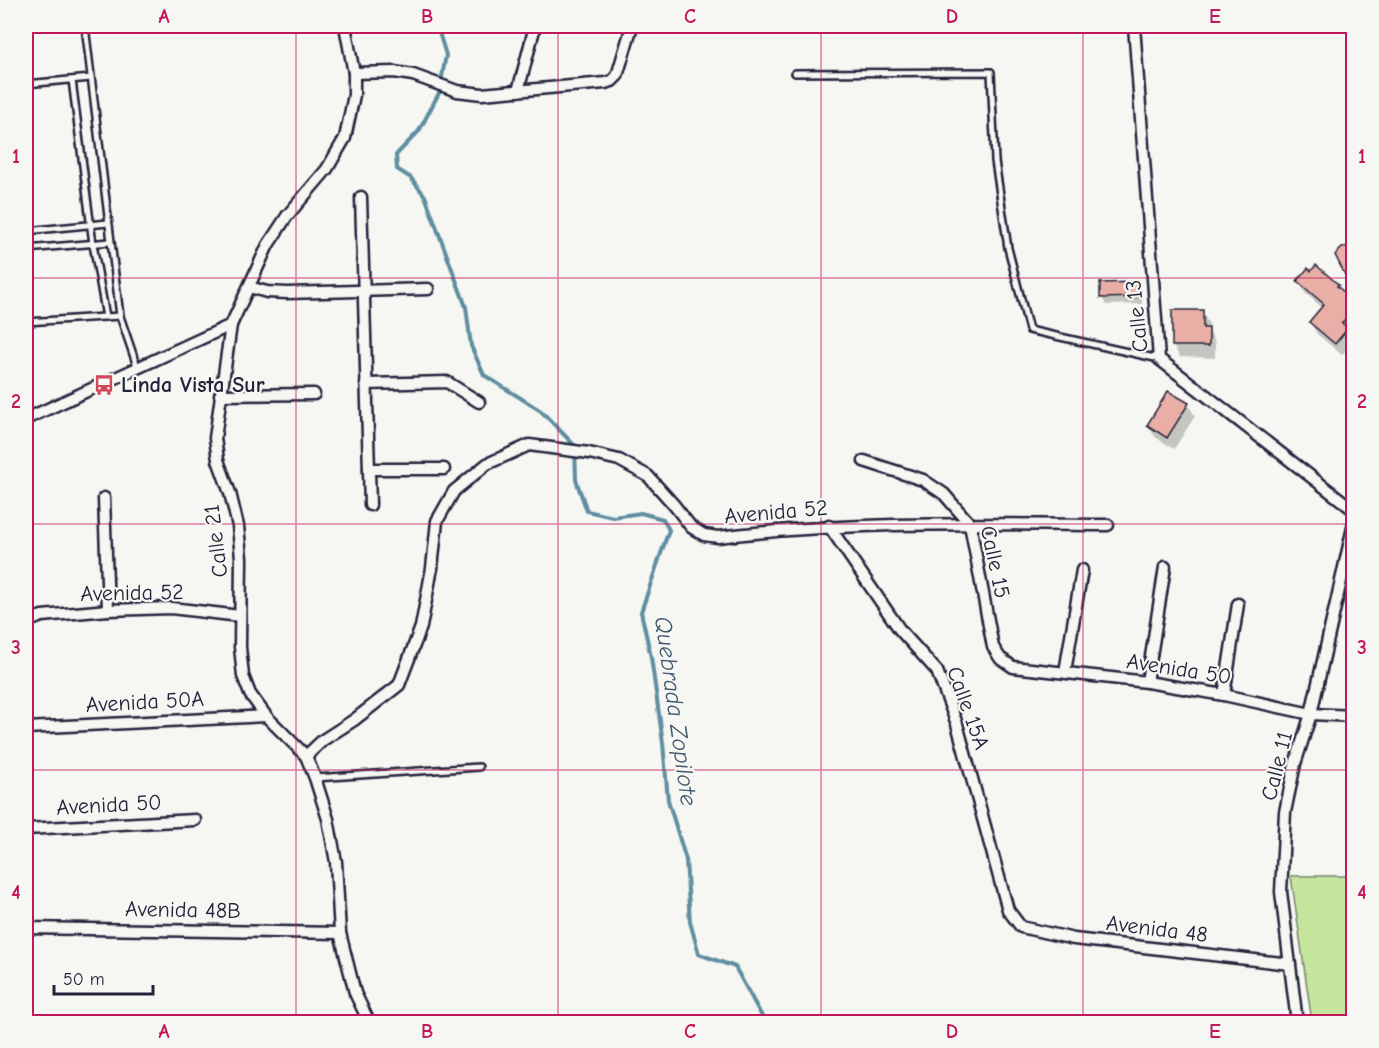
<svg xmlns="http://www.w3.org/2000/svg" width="1379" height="1048" viewBox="0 0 1379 1048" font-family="'Comic Neue',sans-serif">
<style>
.green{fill:#c7e69d;stroke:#74846c;stroke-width:1.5}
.shadow{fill:#0003}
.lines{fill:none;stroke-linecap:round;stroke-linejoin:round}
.stream{stroke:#5f8ea0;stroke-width:4}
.building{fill:#e9afa6;stroke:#22223b;stroke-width:1.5}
.lane-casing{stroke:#22223b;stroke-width:10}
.street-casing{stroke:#22223b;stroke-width:15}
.lane{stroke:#f6f6f2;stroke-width:5}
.street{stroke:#f6f6f2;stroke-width:10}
.grid{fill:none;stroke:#c2185b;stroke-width:1.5;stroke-opacity:0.55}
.labels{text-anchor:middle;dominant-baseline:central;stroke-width:4.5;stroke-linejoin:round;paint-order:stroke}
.street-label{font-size:22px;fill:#22223b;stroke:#f6f6f2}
.poi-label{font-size:22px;font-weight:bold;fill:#22223b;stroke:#f6f6f2;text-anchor:start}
.water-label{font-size:24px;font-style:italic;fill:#40586e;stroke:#f6f6f2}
.neatline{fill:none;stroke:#c2185b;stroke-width:2}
.grid-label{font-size:20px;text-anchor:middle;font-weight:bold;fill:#c2185b}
</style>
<rect width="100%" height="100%" fill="#f6f6f2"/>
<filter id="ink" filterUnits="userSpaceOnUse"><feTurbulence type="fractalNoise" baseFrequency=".0167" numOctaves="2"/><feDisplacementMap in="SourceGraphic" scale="12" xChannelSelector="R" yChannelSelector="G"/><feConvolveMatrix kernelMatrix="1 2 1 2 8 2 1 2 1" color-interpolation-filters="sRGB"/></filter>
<g filter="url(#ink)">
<!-- green -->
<path class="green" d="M1291 876H1353V1022H1312Z"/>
<!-- shadow -->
<g class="shadow">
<path d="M1354 247V287L1349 280 1344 248Z"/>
<path d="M1316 267 1354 302V329L1350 333 1354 341 1342 355 1317 334 1310 322 1323 308 1305 293 1299 281Z"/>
<path d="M1137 283 1142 291V304L1106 305 1102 298Z"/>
<path d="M1202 312 1209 324V331L1215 342V358L1180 357 1173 346Z"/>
<path d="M1188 404 1195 416 1174 449 1155 437 1148 425Z"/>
</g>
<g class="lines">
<!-- stream -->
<path class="stream" d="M437 26 446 55 439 93 419 131 396 155 397 169 411 178 425 196 466 307 471 346 484 375 541 411 575 446 576 480 587 511 613 517 641 513 663 519 669 530 641 612 651 657 663 743 668 800 686 860 690 922 699 954 735 967 765 1022"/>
</g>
<!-- building -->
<g class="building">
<path d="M1353 246V291L1335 255 1343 247Z"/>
<path d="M1316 265 1339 285 1337 286 1353 300V309L1342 323 1348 328 1335 344 1309 322 1324 304 1297 281 1308 268 1311 271Z"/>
<path d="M1138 282 1139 297 1100 298V283Z"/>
<path d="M1172 310H1203V328H1209V346H1172Z"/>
<path d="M1168 391 1189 403 1167 438 1147 425Z"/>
</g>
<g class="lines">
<!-- lane casing -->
<g class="lane-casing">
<g id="lane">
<path d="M85 26 120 316 138 369"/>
<path d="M795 73 991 72 995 161 1008 248 1029 330 1159 359"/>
<path d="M72 80 93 244 106 317"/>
<path d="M26 84 91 78"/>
<path d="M26 231 108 223"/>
<path d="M26 249 110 242"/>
<path d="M26 322 120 316"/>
<path d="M315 778 479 767"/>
</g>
</g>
<!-- street casing -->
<g class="street-casing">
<g id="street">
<path d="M345 26 354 73V95L345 138 327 169 287 216 268 245 231 325 215 438 218 460 230 493 238 526 241 558 240 647 243 676 250 694 266 716 306 756 315 778 328 819 336 862 340 933 355 993 369 1022"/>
<path d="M1134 26 1159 359 1354 510"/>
<path d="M354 73 394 72 413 75 457 91 482 94 605 83 612 81 617 76 632 26"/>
<path d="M518 91 535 26"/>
<path d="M361 197 370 505"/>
<path d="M249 287 267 292 287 293 428 289"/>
<path d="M366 384 447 382 479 402"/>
<path d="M220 395 314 394"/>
<path d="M26 419 231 325"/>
<path d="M864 461 923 480 944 494 970 524 993 647 1000 658 1013 667 1147 682 1224 695 1311 714 1354 716"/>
<path d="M369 469H444"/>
<path d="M104 498 108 610"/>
<path d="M829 526 900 630 937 671 957 724 1008 910 1021 927 1074 939 1290 964"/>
<path d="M26 622 42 616 108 610 171 608 240 616"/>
<path d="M1065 672 1082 570"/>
<path d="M1147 682 1165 567"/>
<path d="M1224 695 1238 604"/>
<path d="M26 728 266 716"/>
<path d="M306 756 323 740 354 720 399 685 421 627 432 568 437 521 454 491 487 464 529 445 589 453 619 460 648 476 674 505 691 527 704 535 718 537C847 521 978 524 1108 525"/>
<path d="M26 829 195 820"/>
<path d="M26 928 340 933"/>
<path d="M1297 1022 1281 892 1285 812 1295 764 1311 714 1354 523"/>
</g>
</g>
<!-- lane -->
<use href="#lane" class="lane"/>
<!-- street -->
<use href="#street" class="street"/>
</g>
</g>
<!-- grid -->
<path class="grid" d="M296 26V1022M558 26V1022M821 26V1022M1083 26V1022M26 278H1354M26 524H1354M26 770H1354"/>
<!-- icons -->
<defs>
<g id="bus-bare" transform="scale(1.62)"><path d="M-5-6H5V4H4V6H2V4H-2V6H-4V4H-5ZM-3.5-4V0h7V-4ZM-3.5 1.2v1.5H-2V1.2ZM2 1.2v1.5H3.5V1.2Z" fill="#d1495b" stroke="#f6f6f2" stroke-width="2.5" paint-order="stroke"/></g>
</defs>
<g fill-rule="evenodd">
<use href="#bus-bare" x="104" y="385"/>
</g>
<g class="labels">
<!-- street labels -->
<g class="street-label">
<text transform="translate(1137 316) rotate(-96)">Calle 13</text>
<text transform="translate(776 512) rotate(-5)">Avenida 52</text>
<text transform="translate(216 541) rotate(-97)">Calle 21</text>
<text transform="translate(995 562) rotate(78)">Calle 15</text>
<text transform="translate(132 593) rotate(-1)">Avenida 52</text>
<text transform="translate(1179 669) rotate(9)">Avenida 50</text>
<text transform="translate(145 702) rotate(-3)">Avenida 50A</text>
<text transform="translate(968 708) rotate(70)">Calle 15A</text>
<text transform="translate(1277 766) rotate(-76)">Calle 11</text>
<text transform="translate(109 805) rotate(-3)">Avenida 50</text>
<text transform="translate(183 910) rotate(1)">Avenida 48B</text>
<text transform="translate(1157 929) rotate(7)">Avenida 48</text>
</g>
<!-- poi labels -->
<g class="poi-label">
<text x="121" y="385">Linda Vista Sur</text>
</g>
<!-- water labels -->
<g class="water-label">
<text transform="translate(676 711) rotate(82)">Quebrada Zopilote</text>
</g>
</g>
<!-- margin -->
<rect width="1379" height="1048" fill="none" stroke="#f6f6f2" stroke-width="66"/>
<!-- scale -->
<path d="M54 985v9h99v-9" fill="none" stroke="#22223b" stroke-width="3"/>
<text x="63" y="985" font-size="18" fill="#22223b" stroke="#f6f6f2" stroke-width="4.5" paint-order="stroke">50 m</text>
<rect x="33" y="33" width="1313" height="982" class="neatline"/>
<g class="grid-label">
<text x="164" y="23">A</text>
<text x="427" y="23">B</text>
<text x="690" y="23">C</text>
<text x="952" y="23">D</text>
<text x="1215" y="23">E</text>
<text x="16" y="163">1</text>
<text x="1362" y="163">1</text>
<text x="16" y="408">2</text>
<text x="1362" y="408">2</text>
<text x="16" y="654">3</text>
<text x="1362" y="654">3</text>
<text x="16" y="899">4</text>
<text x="1362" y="899">4</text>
<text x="164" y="1038">A</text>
<text x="427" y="1038">B</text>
<text x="690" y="1038">C</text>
<text x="952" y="1038">D</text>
<text x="1215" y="1038">E</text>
</g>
</svg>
